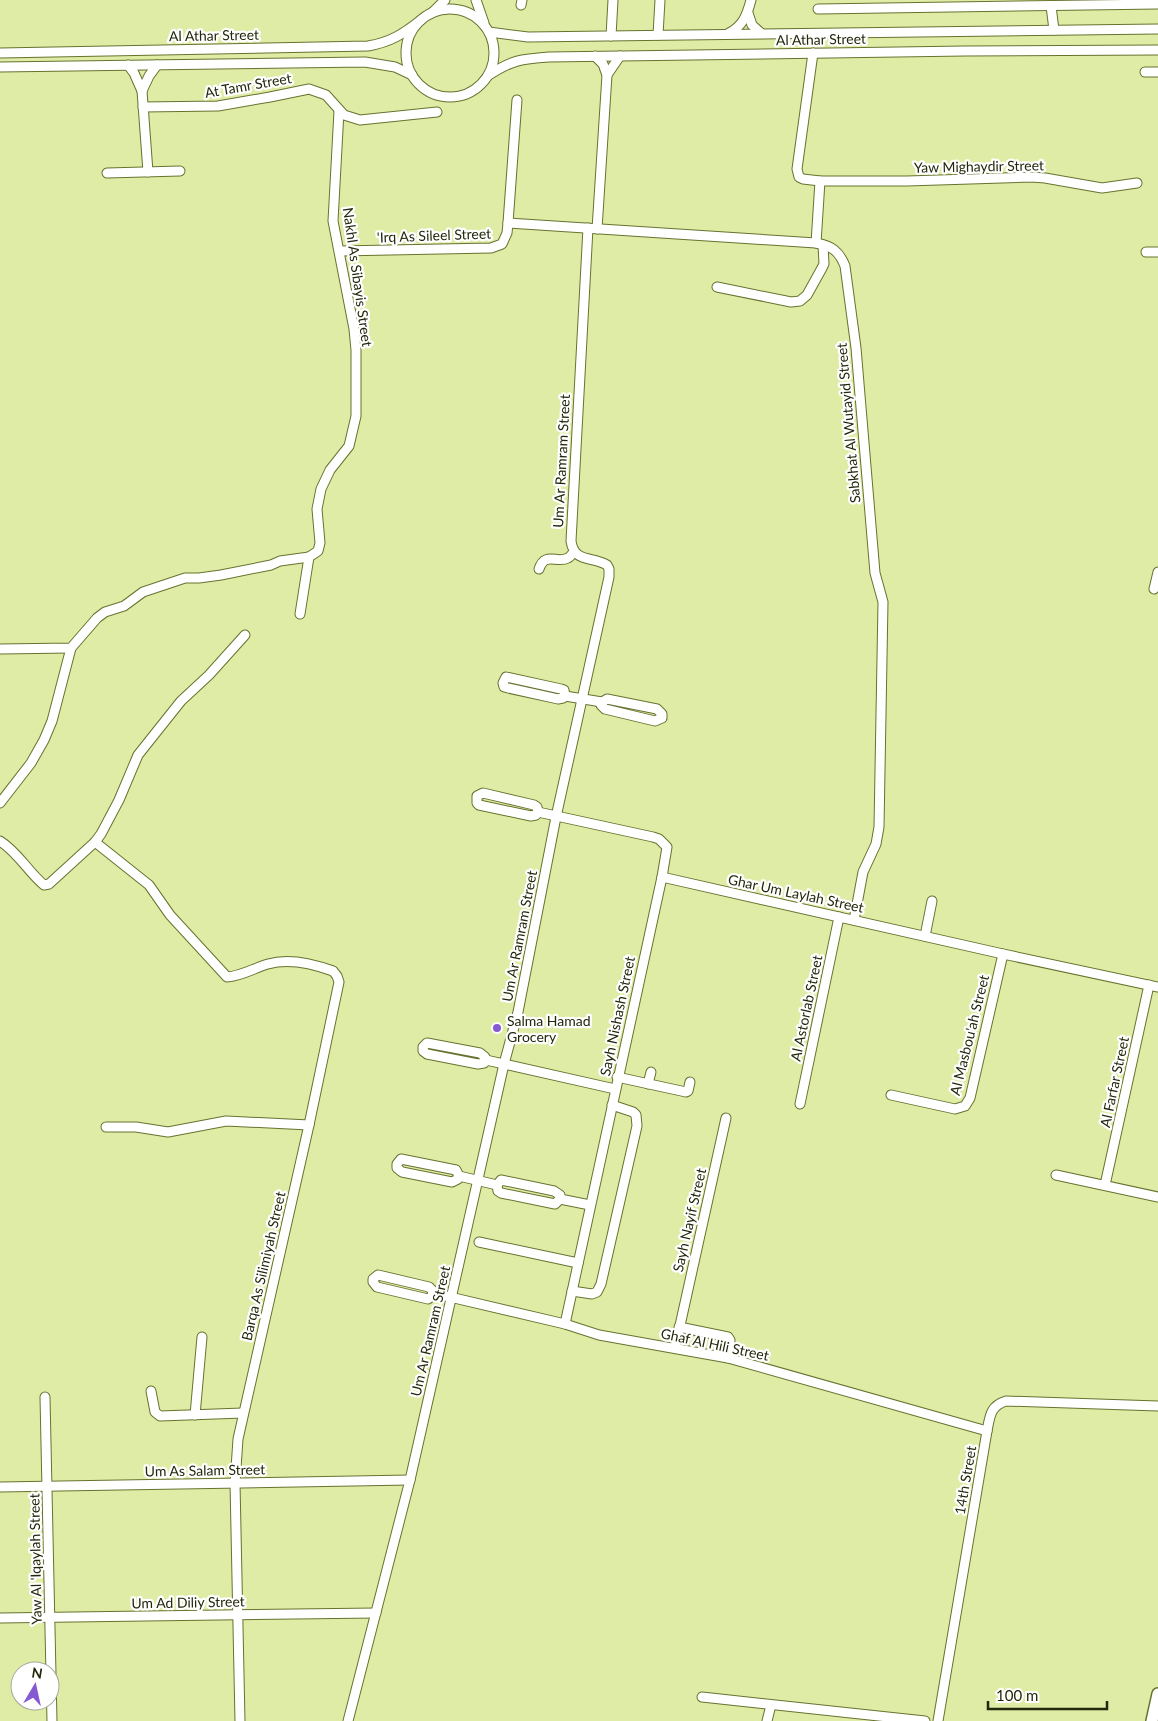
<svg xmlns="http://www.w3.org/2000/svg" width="1158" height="1721" viewBox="0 0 1158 1721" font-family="Lato,sans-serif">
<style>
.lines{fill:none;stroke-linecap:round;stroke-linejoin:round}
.minor-casing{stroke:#67722f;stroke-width:11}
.major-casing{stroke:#67722f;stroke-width:14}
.minor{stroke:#fff;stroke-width:9}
.major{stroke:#fff;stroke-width:11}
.poi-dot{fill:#8559d2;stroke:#fff;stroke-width:2}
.labels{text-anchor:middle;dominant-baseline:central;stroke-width:4.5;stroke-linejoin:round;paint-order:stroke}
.street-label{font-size:14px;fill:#23270b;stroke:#fff}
.poi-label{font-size:14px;fill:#23270b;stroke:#fff;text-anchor:start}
</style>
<rect width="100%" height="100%" fill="#deeca5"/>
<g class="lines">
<!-- minor casing -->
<g class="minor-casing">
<g id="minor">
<path d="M476 0 484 23"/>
<path d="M521 5 522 0"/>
<path d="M1051 6 1054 30"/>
<path d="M818 9 1158 4"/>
<circle cx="450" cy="53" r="44"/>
<path d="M433 12 445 0"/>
<path d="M748 13 752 25 761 33"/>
<path d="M489 32 528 37 1158 29"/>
<path d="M729 33C743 26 747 15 751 0"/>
<path d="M658 35 660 0"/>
<path d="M611 36 613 0"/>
<path d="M0 53 368 46C391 42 403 34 421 20"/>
<path d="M813 53 797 169 799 177 803 179 820 181H907L1031 177 1045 178 1102 188 1137 183"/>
<path d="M595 56 603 64 607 75 597 229"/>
<path d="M128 65 134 73 142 91 148 172"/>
<path d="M0 67 365 62 395 67 412 75"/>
<path d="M1145 72H1158"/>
<path d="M489 75C512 60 521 59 549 57L965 51 1158 50"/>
<path d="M607 75 620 56"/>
<path d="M142 91 149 76 157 65"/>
<path d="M143 107 218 106 270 97 309 89 326 95 344 115 360 120 437 112"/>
<path d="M107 173 180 171"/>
<path d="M508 223 816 243C832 246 839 251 845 266L856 348 875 573 883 602 879 827 876 844 863 872 854 920"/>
<path d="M816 243 820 181"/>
<path d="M340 251 491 248 502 244 507 233 508 223 517 100"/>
<path d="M1146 252H1158"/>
<path d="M717 287 791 302 800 301 807 295 822 268 824 264 823 245"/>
<path d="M539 569C545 551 557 564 568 558 570 557 572 554 574 552"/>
<path d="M1154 589 1158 572"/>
<path d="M300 614 309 557 318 551 320 543 317 509 321 489 330 470 349 446 356 416V350L354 329 333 221 339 111"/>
<path d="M0 649 71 648 97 618 105 612 124 606 143 592 185 578H199L221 575 271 565 280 561 309 557"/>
<path d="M506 677 561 689 564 690 565 696 563 698 558 699 508 688 504 687 503 683Z"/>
<path d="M565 696 602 702"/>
<path d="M607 699 657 709 662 714V718L655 721 605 709 601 705 602 702Z"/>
<path d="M483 793 534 805 537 807 538 812 536 815 531 816 479 805 477 803V796Z"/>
<path d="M0 803 31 763 44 740 52 721 71 648"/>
<path d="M538 812 653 837 659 839 667 847 662 877 565 1324"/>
<path d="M0 841C18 852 28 872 44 885L49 884 95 842 101 834 119 800 138 755 181 701 209 675 245 635"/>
<path d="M95 842 149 885 170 915 227 977C242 976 254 968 268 964 288 958 314 964 333 971L337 976 339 982 309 1125 238 1439 235 1483 240 1721"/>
<path d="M662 877 1003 954 1158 987"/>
<path d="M925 936 932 901"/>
<path d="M427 1043 480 1053 485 1057 484 1063 478 1064 427 1054 423 1051V1047Z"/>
<path d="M486 1060 615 1089"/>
<path d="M617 1077 686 1092 688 1091 690 1082"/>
<path d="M648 1084 651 1072"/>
<path d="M891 1095 955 1109 965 1106 970 1098 1003 954"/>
<path d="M800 1104 839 917"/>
<path d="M106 1127H136L168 1132 226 1121 309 1125"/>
<path d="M401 1159 456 1170 459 1176 458 1179 452 1182 402 1172 397 1168V1164Z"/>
<path d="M1056 1175 1158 1197"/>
<path d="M459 1176 497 1185"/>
<path d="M501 1180 554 1191 560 1195V1199L555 1204 501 1193 498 1191 497 1185Z"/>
<path d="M1105 1185 1149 985"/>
<path d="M560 1199 590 1205"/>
<path d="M479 1242 578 1263"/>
<path d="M378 1275 429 1287 433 1291 432 1296 428 1299 377 1287 373 1282V1279Z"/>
<path d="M572 1291 592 1294 597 1292 601 1284 637 1126 636 1115 633 1112 612 1105"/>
<path d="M433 1293 565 1324 599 1335 728 1358 987 1431"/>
<path d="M679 1327 728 1337 730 1340 728 1358"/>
<path d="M675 1348 726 1118"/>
<path d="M151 1391 155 1412 160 1416 243 1413"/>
<path d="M45 1397 52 1721"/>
<path d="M195 1415 202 1337"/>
<path d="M0 1487 410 1480"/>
<path d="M0 1618 376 1613"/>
<path d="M702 1697 925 1721"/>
<path d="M348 1721 410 1480 504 1064 518 1012 556 817 609 577V569L607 565C592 556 574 563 571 541L588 228"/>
<path d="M767 1721 771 1705"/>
<path d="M938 1721 987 1431C990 1416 990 1406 1006 1401L1158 1406"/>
</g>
</g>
<!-- major casing -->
<g class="major-casing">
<path id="major" d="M1152 1721 1158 1694"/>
</g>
<!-- minor -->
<use href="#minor" class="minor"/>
<!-- major -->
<use href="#major" class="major"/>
</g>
<!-- markers -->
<circle class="poi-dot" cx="497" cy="1028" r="5"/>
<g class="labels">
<!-- street labels -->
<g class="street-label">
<text transform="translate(214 35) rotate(-1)">Al Athar Street</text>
<text transform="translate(821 39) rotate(-1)">Al Athar Street</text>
<text transform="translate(248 85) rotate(-10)">At Tamr Street</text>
<text transform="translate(979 166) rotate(-1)">Yaw Mighaydir Street</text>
<text transform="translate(434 235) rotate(-2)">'Irq As Sileel Street</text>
<text transform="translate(358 277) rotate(82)">Nakhl As Sibayis Street</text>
<text transform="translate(848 423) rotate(-95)">Sabkhat Al Wutayid Street</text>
<text transform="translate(561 461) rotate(-87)">Um Ar Ramram Street</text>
<text transform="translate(796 893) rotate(12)">Ghar Um Laylah Street</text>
<text transform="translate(519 936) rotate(-79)">Um Ar Ramram Street</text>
<text transform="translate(806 1008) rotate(-78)">Al Astorlab Street</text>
<text transform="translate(617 1016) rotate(-78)">Sayh Nishash Street</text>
<text transform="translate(969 1035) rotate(-76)">Al Masbou'ah Street</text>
<text transform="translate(1114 1082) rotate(-78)">Al Farfar Street</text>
<text transform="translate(689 1220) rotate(-77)">Sayh Nayif Street</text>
<text transform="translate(263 1266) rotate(-77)">Barqa As Silimiyah Street</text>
<text transform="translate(430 1331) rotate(-77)">Um Ar Ramram Street</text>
<text transform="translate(715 1344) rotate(12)">Ghaf Al Hili Street</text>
<text transform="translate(205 1470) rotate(-1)">Um As Salam Street</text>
<text transform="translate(965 1480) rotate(-80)">14th Street</text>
<text transform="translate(35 1559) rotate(-91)">Yaw Al 'Iqaylah Street</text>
<text transform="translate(188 1602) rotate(-1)">Um Ad Diliy Street</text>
</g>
<!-- poi labels -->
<g class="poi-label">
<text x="507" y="1020">Salma Hamad<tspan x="507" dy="16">Grocery</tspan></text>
</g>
</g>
<!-- north arrow -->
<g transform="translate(35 1686) rotate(9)"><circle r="24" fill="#ffffff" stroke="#a7a99d"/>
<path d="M0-4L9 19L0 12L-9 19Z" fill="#8559d2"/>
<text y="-8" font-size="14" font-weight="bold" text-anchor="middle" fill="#23270b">N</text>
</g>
<!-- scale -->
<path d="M988 1701v8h119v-8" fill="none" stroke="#23270b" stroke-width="2.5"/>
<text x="996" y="1701" font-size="15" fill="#23270b" stroke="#ffffff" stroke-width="4" paint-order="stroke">100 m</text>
</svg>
